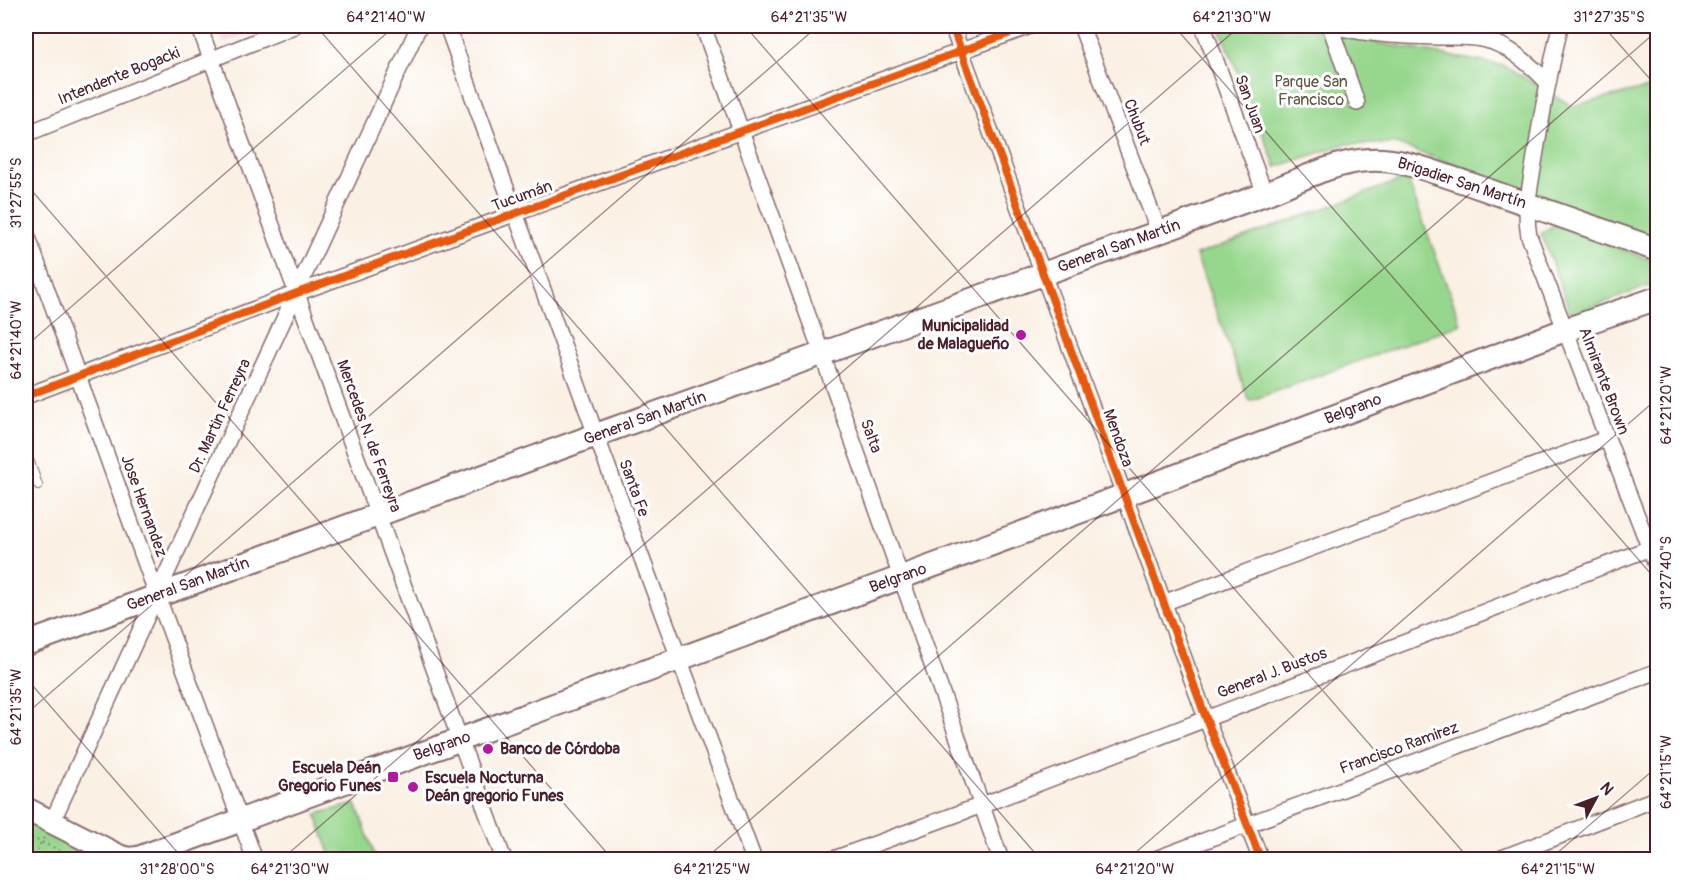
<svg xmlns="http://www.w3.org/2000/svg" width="1683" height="885" viewBox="0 0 1683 885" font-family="Pangolin,sans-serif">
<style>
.built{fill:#f4cfde}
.green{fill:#97d78d;stroke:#707b5c;stroke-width:1.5}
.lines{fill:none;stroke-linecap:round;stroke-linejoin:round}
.lane-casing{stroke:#88686b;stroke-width:10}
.street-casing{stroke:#88686b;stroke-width:18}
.secondary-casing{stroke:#88686b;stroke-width:26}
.path{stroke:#88686b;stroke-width:2;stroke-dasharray:1.5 4.5;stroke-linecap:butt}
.lane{stroke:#fff;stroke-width:8}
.street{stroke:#fff;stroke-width:15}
.secondary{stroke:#fff;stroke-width:22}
.cycleway-casing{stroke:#fff;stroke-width:11}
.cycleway{stroke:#e8590c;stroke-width:8}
.ticks{fill:none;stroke:#4a1f2b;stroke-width:1.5;stroke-opacity:0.45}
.poi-dot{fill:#b5179e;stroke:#fff;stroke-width:2}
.labels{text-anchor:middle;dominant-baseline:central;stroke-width:6;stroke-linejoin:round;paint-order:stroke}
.street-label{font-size:16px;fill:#4a1f2b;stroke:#fff}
.park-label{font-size:16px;fill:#615648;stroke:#fff}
.poi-label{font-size:16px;font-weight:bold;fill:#4a1f2b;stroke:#fff;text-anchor:end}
.neatline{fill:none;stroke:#4a1f2b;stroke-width:2}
.ticks-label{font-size:15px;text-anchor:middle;fill:#4a1f2b}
</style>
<rect width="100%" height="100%" fill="#fff"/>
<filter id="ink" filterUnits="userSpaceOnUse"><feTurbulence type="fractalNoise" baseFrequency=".0167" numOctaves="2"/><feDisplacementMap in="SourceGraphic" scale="12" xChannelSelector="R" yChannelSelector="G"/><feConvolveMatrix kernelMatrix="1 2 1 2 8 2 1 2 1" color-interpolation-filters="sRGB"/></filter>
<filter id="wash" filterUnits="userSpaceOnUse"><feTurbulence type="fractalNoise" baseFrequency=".008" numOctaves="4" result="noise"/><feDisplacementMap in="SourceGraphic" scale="24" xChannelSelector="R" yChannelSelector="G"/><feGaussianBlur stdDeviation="1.35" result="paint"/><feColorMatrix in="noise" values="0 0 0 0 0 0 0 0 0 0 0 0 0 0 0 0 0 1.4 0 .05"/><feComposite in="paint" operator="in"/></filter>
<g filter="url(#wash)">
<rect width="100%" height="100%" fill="#faf0e3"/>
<!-- built -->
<path class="built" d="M217 26H266L223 43Z"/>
<!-- green -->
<g class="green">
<path d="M1219 26H1322L1325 33 1505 66 1572 106 1657 86V238L1396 144H1345L1276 167Z"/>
<path d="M1407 178 1461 324 1249 401 1196 255Z"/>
<path d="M1554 225 1657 262V283L1571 315 1541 233Z"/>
<path d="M356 804 376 859H332L316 814Z"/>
<path d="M26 809 137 859H26Z"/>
</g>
</g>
<g filter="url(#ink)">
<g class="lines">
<!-- lane casing -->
<g class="lane-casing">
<path id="lane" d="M26 451 38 485"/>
</g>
<!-- street casing -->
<g class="street-casing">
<g id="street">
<path d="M199 26 504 860"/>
<path d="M447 26 596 435 754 860"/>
<path d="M703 26 822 354 1001 860"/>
<path d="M952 26 1206 718 1261 860"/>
<path d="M1081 26 1159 232"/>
<path d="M1203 26 1265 194"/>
<path d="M1330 26 1357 103"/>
<path d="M1333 26C1368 35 1402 36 1438 37 1456 37 1475 36 1493 42 1514 50 1533 67 1548 83"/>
<path d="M1560 26C1550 71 1541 117 1534 163 1530 188 1524 210 1529 236L1658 570"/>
<path d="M26 134 294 26"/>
<path d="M26 232 157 595 255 860"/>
<path d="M26 396 297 293 1030 26"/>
<path d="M1163 603 1606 439"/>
<path d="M52 822 419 26"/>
<path d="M831 860 982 805 1658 545"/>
<path d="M1153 860 1658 671"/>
<path d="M1497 860 1658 798"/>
</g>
</g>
<!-- secondary casing -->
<g class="secondary-casing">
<g id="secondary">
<path d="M26 644 596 435 1265 194C1298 181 1333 162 1369 160 1402 158 1436 173 1467 183 1531 205 1594 228 1658 250"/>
<path d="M26 809 119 856 128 859 138 858 1125 495 1565 330 1658 298"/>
</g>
</g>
<!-- path -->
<g class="path">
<path d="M26 835 41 842 34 860"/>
<path d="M44 838 41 842 81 860"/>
</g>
<!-- lane -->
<use href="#lane" class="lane"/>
<!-- street -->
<use href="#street" class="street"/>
<!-- secondary -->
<use href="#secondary" class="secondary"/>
<!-- cycleway casing -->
<g class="cycleway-casing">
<g id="cycleway">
<path d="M952 26 1206 718 1261 860"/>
<path d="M26 396 297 293 1030 26"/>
</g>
</g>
<!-- cycleway -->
<use href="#cycleway" class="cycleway"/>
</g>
</g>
<!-- ticks -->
<path class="ticks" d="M316 26 1041 860M745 26 1470 860M1174 26 1658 582M1603 26 1658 88M26 184 613 860M26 346 395 26M26 678 184 860M26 714 818 26M281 860 1240 26M704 860 1658 30M1127 860 1658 398M1549 860 1658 766"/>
<!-- markers -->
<g class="poi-dot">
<circle cx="1021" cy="335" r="6"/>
<circle cx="488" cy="749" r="6"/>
<rect x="387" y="771" width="12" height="12" rx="3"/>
<circle cx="413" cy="787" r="6"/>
</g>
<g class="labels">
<!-- street labels -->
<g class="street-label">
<text transform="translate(119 76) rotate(-22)">Intendente Bogacki</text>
<text transform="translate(1250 104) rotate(70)">San Juan</text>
<text transform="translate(1137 122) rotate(69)">Chubut</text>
<text transform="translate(1462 183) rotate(18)">Brigadier San Martín</text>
<text transform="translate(522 196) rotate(-20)">Tucumán</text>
<text transform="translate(1119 246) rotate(-20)">General San Martín</text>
<text transform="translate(1604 381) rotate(69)">Almirante Brown</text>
<text transform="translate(1353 409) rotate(-21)">Belgrano</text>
<text transform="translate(220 416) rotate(-65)">Dr. Martin Ferreyra</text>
<text transform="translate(645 418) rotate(-20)">General San Martín</text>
<text transform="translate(369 436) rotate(70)">Mercedes N. de Ferreyra</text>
<text transform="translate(871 436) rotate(70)">Salta</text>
<text transform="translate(1118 438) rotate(70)">Mendoza</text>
<text transform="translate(634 488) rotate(70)">Santa Fe</text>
<text transform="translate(144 506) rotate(70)">Jose Hernandez</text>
<text transform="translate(898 578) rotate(-20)">Belgrano</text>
<text transform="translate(188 584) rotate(-20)">General San Martín</text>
<text transform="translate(1272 673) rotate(-21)">General J. Bustos</text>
<text transform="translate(442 746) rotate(-20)">Belgrano</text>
<text transform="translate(1399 748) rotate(-20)">Francisco Ramirez</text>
</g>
<!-- park labels -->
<g class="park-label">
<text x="1311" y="82">Parque San<tspan x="1311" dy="18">Francisco</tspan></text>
</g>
<!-- poi labels -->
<g class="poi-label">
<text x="1009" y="326">Municipalidad<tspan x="1009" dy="18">de Malagueño</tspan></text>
<text x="500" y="749" text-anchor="start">Banco de Córdoba</text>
<text x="381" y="768">Escuela Deán<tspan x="381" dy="18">Gregorio Funes</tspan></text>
<text x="425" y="778" text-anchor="start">Escuela Nocturna<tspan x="425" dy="18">Deán gregorio Funes</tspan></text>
</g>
</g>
<!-- margin -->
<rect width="1683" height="885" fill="none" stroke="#fff" stroke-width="66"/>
<!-- north arrow -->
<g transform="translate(1596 798) rotate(49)" stroke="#ffffff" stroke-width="4.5" paint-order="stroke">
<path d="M0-4.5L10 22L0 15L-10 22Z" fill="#4a1f2b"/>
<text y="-9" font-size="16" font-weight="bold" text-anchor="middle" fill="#4a1f2b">N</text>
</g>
<rect x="33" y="33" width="1617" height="819" class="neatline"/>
<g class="ticks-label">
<text x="386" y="22">64°21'40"W</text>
<text x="809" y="22">64°21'35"W</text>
<text x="1232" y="22">64°21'30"W</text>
<text x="1609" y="22">31°27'35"S</text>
<text transform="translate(16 193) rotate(-90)" y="5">31°27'55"S</text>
<text transform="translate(16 340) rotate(-90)" y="5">64°21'40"W</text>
<text transform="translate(1666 405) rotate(-90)" y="5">64°21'20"W</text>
<text transform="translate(1666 573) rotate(-90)" y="5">31°27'40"S</text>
<text transform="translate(16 707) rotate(-90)" y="5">64°21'35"W</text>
<text transform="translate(1666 772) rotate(-90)" y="5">64°21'15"W</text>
<text x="177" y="874">31°28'00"S</text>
<text x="290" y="874">64°21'30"W</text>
<text x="712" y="874">64°21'25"W</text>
<text x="1135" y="874">64°21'20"W</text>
<text x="1558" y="874">64°21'15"W</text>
</g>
</svg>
